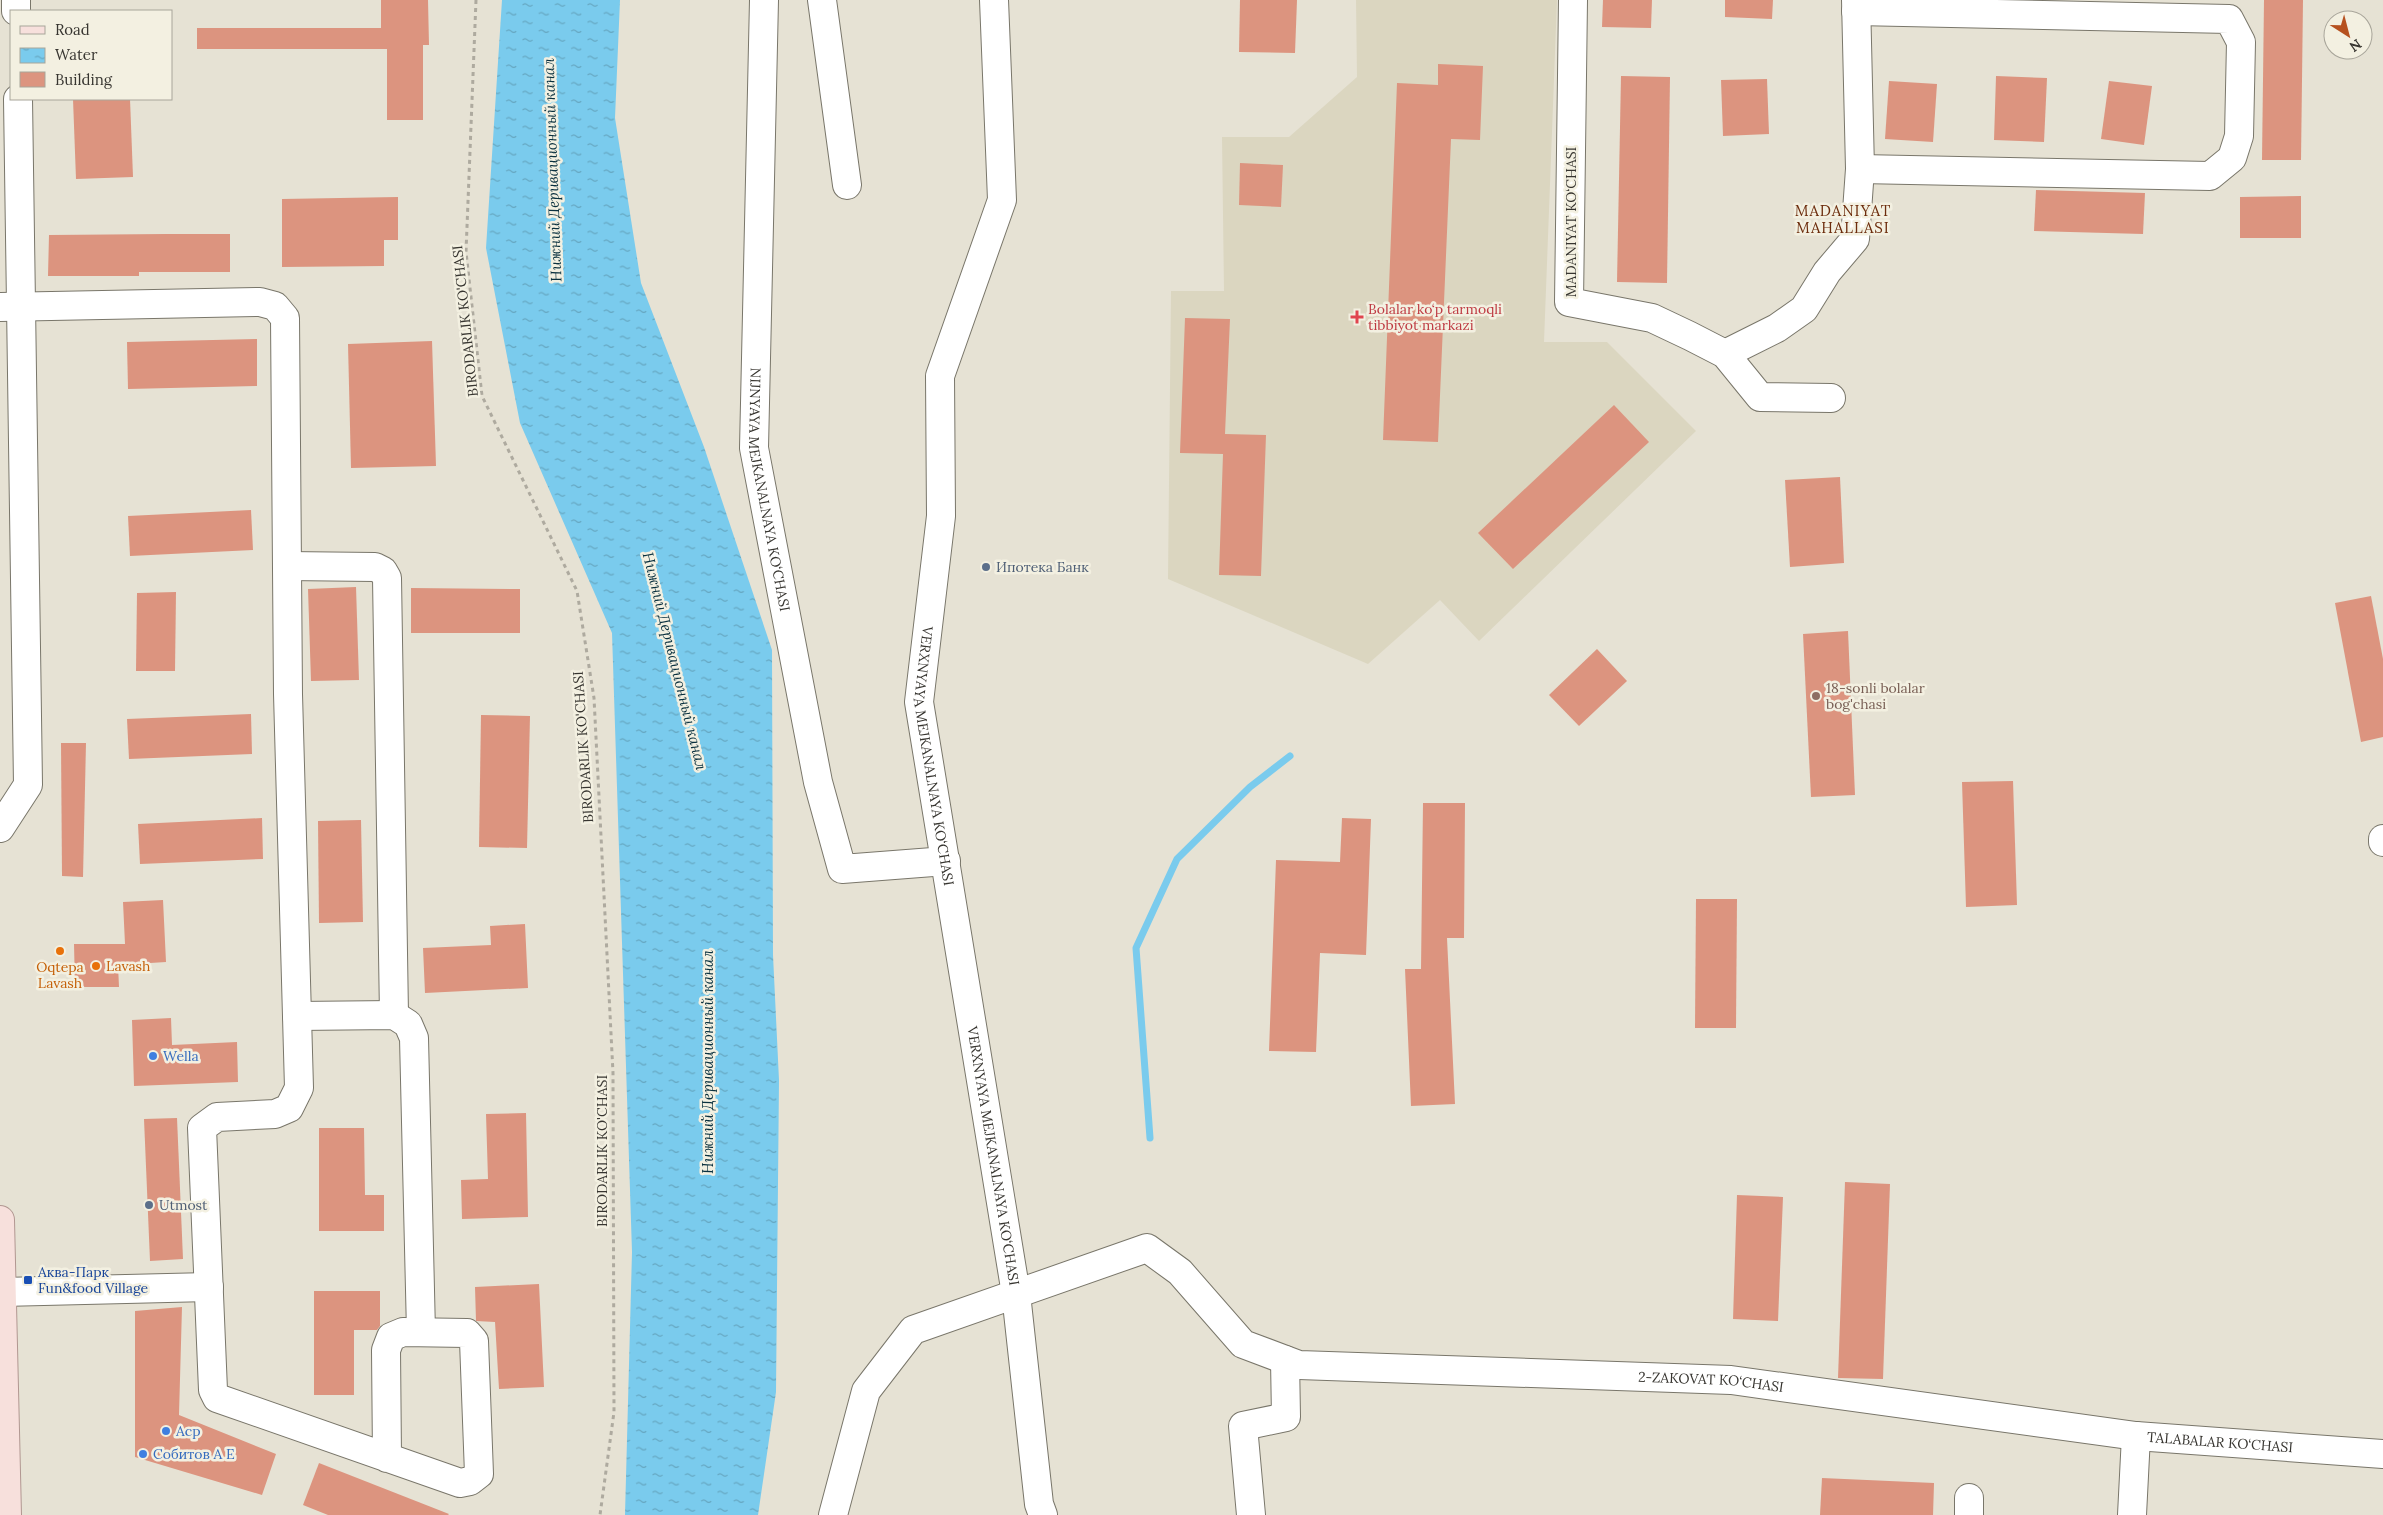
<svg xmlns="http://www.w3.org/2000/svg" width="2383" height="1515" viewBox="0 0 2383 1515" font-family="Lora,serif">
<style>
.built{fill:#dbd6c0}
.water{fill:url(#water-ripples)}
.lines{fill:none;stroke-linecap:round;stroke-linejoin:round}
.stream{stroke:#7acbed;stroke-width:7}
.building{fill:#dc947f}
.minor-casing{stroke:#79766a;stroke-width:30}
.major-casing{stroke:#b19791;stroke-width:30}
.path{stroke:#aeaa9f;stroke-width:3;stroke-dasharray:4 4;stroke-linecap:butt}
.minor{stroke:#fff;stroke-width:28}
.major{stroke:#f7e0dc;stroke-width:28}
.health-dot{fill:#e0444e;stroke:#f3f0e1;stroke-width:2}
.service-dot{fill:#5c6f8a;stroke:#f3f0e1;stroke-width:2}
.education-dot{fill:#8d6e63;stroke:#f3f0e1;stroke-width:2}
.food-dot{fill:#e8710a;stroke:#f3f0e1;stroke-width:2}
.shop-dot{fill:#3f7fe0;stroke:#f3f0e1;stroke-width:2}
.transit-dot{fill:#1a4fb4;stroke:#f3f0e1;stroke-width:2}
.labels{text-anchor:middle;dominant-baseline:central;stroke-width:5;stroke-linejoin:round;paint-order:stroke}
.street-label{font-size:14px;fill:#373530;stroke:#f3f0e1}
.health-label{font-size:14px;fill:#be3a42;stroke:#f3f0e1;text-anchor:start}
.service-label{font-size:14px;fill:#4e5e75;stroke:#f3f0e1;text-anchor:start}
.education-label{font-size:14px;fill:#785e54;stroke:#f3f0e1;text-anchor:start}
.food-label{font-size:14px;fill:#c56008;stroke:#f3f0e1;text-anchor:start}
.shop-label{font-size:14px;fill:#366cbe;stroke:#f3f0e1;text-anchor:start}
.transit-label{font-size:14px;fill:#164399;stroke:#f3f0e1;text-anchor:start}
.water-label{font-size:15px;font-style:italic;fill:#0a313f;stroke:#f3f0e1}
.neighbourhood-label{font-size:15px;letter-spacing:1px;fill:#6c2c0c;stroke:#f3f0e1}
</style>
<defs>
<pattern id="water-ripples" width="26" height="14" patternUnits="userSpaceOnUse" patternTransform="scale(1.25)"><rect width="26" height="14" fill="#7acbed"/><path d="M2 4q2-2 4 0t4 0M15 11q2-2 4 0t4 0" fill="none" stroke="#65a6c0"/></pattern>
</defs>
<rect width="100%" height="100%" fill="#e6e2d4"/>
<!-- built -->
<path class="built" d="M1356 0H1557L1544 342H1607L1696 431 1479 641 1440 600 1368 664 1168 579 1171 291H1224L1222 137H1289L1357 77Z"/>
<!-- water -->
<path class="water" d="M502 0H620L615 118 641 283 704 447 772 650 773 955 779 1080 776 1392 758 1515H625L632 1252 612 633 520 423 486 248Z"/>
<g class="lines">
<!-- stream -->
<path class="stream" d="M1150 1138 1136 948 1177 859 1250 787 1290 756"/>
</g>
<!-- building -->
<g class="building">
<path d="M381 0H428L429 45H423V120H387V49H197V28H381Z"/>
<path d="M1240 0H1297L1295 53 1239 52Z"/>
<path d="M1603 0H1652L1651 28 1602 27Z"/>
<path d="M1725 0H1773L1772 19 1725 17Z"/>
<path d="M2264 0H2303L2301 160H2262Z"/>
<path d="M1438 64 1483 66 1480 140 1451 139 1438 442 1383 440 1397 83 1438 85Z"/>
<path d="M1621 76 1670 77 1667 283 1617 282Z"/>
<path d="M1996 76 2047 78 2044 142 1994 140Z"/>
<path d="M1767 79 1769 134 1723 136 1721 80Z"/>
<path d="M1889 81 1937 84 1933 142 1885 139Z"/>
<path d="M2109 81 2152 86 2144 145 2101 139Z"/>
<path d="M73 99H130L133 177 76 179Z"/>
<path d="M1240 163 1283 165 1281 207 1239 205Z"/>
<path d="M2036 190 2145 193 2143 234 2034 231Z"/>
<path d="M2301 196V238H2240V197Z"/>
<path d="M398 197V240H384V266L282 267V199Z"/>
<path d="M166 234H230V272H139V276H48L49 235Z"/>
<path d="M1185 318 1230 319 1225 434 1266 435 1261 576 1219 575 1223 454 1180 453Z"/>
<path d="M257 339V386L128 389 127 342Z"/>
<path d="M432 341 436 466 351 468 348 344Z"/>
<path d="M1614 405 1649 442 1513 569 1478 533Z"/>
<path d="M1840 477 1844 563 1790 567 1785 480Z"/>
<path d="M251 510 253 550 130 556 128 516Z"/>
<path d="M356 587 359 680 311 681 308 589Z"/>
<path d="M411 588 520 589V633H411Z"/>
<path d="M176 592 175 671H136L137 593Z"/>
<path d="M2371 596 2383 659V737L2361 742 2335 603Z"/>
<path d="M1848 631 1855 795 1811 797 1803 634Z"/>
<path d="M1597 649 1627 681 1579 726 1549 695Z"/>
<path d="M251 714 252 754 129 759 127 719Z"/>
<path d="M481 715 530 716 527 848 479 847Z"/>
<path d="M61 743H86L83 877 62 876Z"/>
<path d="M2013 781 2017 905 1966 907 1962 782Z"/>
<path d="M1423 803H1465L1464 938H1447L1455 1104 1411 1106 1405 969H1421Z"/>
<path d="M262 818 263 859 140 864 138 824Z"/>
<path d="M1342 818 1371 819 1366 955 1320 953 1316 1052 1269 1051 1276 860 1340 862Z"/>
<path d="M361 820 363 922 319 923 318 821Z"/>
<path d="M1696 899H1737L1736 1028H1695Z"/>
<path d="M163 900 166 962 118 965 119 987H75L74 944H125L123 902Z"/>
<path d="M525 924 528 988 425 993 423 948 491 945 490 926Z"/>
<path d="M171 1018 172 1045 237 1042 238 1082 134 1086 132 1020Z"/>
<path d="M526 1113 528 1217 462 1219 461 1180 488 1179 486 1114Z"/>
<path d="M177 1118 183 1259 150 1261 144 1119Z"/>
<path d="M319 1128H364L365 1195H384V1231H319Z"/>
<path d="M1845 1182 1890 1184 1883 1379 1838 1378Z"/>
<path d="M1737 1195 1783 1197 1778 1321 1733 1319Z"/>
<path d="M539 1284 544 1387 499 1389 495 1322 476 1321 475 1287Z"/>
<path d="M314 1291H380V1326L377 1330H354V1395H314Z"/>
<path d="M182 1307 179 1415 276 1454 262 1495 135 1457V1311Z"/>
<path d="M319 1463 449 1514 448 1515H328L303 1505Z"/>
<path d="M1822 1478 1934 1483 1933 1515H1820Z"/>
</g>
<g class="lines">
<!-- minor casing -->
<g class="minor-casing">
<g id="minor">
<path d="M16 0V11"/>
<path id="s1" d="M764 0 754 448 818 782 842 869 946 861"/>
<path d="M822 0 847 185"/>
<path id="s2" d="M994 0 1002 200 940 376 941 516 919 702 1016 1294 1039 1504 1043 1515"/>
<path d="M1573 0 1569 302 1652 318 1690 336 1725 354 1760 397 1831 398"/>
<path d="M1856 11 2229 19 2241 42 2239 136 2232 158 2210 176 1860 169"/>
<path d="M0 307 260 302 275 306 285 318 288 694 299 1088 289 1108 275 1114 217 1117 202 1128 213 1390 217 1398 460 1483 470 1481 479 1474 474 1341 467 1333 403 1332 391 1337 386 1350 387 1458"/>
<path d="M1725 354 1777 328 1804 309 1827 272 1855 239 1860 169 1856 0"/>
<path d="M287 566 375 567 383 571 387 578 394 1015"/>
<path d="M0 828 28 785 18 99"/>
<path d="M2383 839V842"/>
<path d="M297 1016 394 1015 408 1024 414 1038 421 1332"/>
<path d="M2 1292 209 1287"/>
<path id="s3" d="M833 1515 866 1391 913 1330 1147 1248 1180 1272 1243 1344 1299 1365 1731 1380 2136 1436 2383 1454"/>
<path d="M1251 1515 1243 1426 1286 1417 1285 1360"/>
<path d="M1969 1515V1498"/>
<path d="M2132 1515 2136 1436"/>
</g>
</g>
<!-- major casing -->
<g class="major-casing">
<path id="major" d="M0 1220 7 1515"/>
</g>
<!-- path -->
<path class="path" d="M476 0 466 252 482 396 577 591 594 698 613 1073 614 1412 600 1515"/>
<!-- minor -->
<use href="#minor" class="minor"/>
<!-- major -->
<use href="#major" class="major"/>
</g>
<!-- markers -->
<path class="health-dot" d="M1354.5 309.5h5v5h5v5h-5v5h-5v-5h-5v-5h5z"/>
<g class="service-dot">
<circle cx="986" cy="567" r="5"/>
<circle cx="149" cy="1205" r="5"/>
</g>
<circle class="education-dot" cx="1816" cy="696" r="5"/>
<g class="food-dot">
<circle cx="60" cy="951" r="5"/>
<circle cx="96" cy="966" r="5"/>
</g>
<g class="shop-dot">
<circle cx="153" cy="1056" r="5"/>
<circle cx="166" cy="1431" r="5"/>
<circle cx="143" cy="1454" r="5"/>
</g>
<rect class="transit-dot" x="23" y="1275" width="10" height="10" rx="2.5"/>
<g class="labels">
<!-- street labels -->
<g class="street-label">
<text transform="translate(1571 222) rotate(-90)">MADANIYAT KO‘CHASI</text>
<text transform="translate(465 321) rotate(-96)">BIRODARLIK KO'CHASI</text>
<text stroke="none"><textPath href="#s1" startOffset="491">NIJNYAYA MEJKANALNAYA KO‘CHASI</textPath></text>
<text transform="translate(583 747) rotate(-94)">BIRODARLIK KO'CHASI</text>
<text stroke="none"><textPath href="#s2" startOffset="769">VERXNYAYA MEJKANALNAYA KO‘CHASI</textPath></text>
<text transform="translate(602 1151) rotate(-90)">BIRODARLIK KO'CHASI</text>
<text stroke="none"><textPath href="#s2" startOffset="1174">VERXNYAYA MEJKANALNAYA KO‘CHASI</textPath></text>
<text stroke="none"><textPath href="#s3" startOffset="1062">2-ZAKOVAT KO‘CHASI</textPath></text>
<text stroke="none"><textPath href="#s3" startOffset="1575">TALABALAR KO‘CHASI</textPath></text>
</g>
<!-- health labels -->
<g class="health-label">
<text x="1368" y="309">Bolalar ko‘p tarmoqli<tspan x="1368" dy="16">tibbiyot markazi</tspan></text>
</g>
<!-- service labels -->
<g class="service-label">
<text x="996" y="567">Ипотека Банк</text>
<text x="159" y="1205">Utmost</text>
</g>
<!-- education labels -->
<g class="education-label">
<text x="1826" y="688">18-sonli bolalar<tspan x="1826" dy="16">bog'chasi</tspan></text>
</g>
<!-- food labels -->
<g class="food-label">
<text x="106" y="966">Lavash</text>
<text x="60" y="967" text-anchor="middle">Oqtepa<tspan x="60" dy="16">Lavash</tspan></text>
</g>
<!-- shop labels -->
<g class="shop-label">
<text x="163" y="1056">Wella</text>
<text x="176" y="1431">Аср</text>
<text x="153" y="1454">Собитов А Е</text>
</g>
<!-- transit labels -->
<g class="transit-label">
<text x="38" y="1272">Аква-Парк<tspan x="38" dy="16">Fun&amp;food Village</tspan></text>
</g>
<!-- water labels -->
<g class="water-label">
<text transform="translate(552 170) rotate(-92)">Нижний Деривационный канал</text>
<text transform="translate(675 661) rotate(76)">Нижний Деривационный канал</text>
<text transform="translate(707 1062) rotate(-90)">Нижний Деривационный канал</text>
</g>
<!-- neighbourhood labels -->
<g class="neighbourhood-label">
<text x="1843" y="210">MADANIYAT<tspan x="1843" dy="17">MAHALLASI</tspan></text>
</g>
</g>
<!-- legend -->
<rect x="10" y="10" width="162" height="90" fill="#f3f0e1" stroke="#a8a59a"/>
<rect x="20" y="26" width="25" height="8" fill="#f7e0dc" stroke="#a8a59a"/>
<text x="55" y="35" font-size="15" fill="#373530">Road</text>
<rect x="20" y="48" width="25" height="15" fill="url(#water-ripples)" stroke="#a8a59a"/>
<text x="55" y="60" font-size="15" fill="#373530">Water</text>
<rect x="20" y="72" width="25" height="15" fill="#dc947f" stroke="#a8a59a"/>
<text x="55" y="85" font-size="15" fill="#373530">Building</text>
<!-- north arrow -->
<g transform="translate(2348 35) rotate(144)"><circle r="24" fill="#f3f0e1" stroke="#a8a59a"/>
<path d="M0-4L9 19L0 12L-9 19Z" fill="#b6511f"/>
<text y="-8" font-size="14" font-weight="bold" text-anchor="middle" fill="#373530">N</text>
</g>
</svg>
